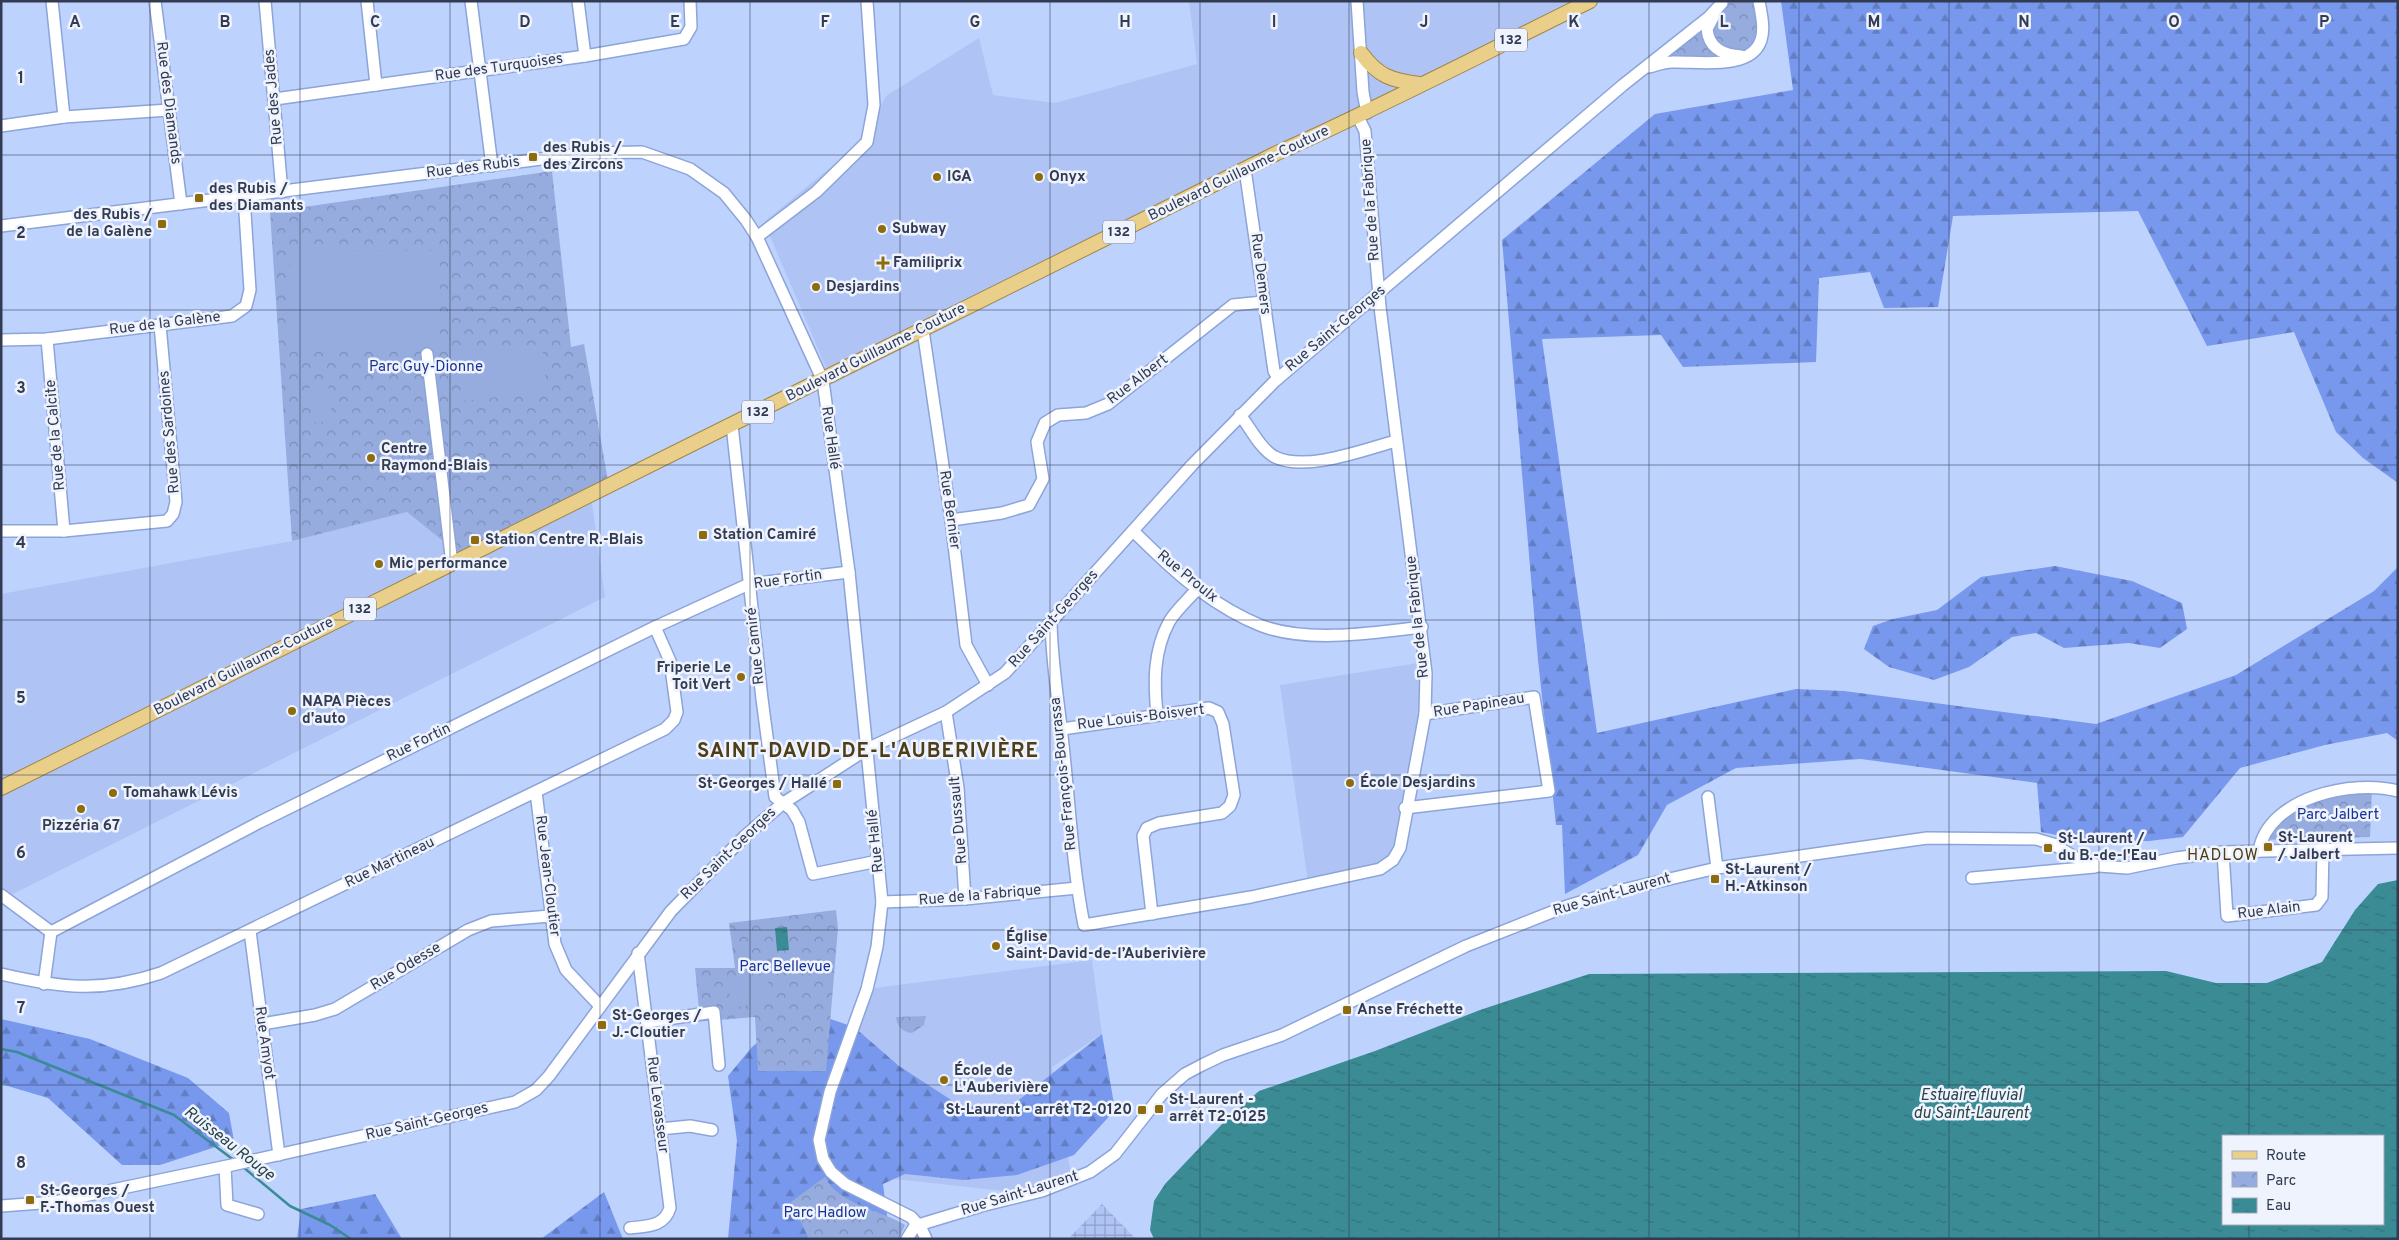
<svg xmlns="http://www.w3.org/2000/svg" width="2399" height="1240" viewBox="0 0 2399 1240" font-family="Overpass,sans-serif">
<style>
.built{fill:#afc4f4}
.industrial{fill:url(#industrial-grid)}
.forest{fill:url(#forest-firs)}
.park{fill:url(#park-crowns)}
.pitch{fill:#96acdf}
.water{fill:url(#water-ripples);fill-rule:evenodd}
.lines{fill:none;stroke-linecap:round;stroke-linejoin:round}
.stream{stroke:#3b8b95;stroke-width:2.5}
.minor-casing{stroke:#8da4d9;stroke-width:14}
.major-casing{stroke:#a08644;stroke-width:16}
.minor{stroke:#fff;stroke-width:11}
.major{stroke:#eacf8b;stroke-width:14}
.grid{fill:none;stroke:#323b51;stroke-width:1;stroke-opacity:0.55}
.poi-dot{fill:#8c6c0d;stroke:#eef3fe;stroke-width:2}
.labels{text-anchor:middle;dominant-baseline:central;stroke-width:5;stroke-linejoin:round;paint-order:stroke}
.shield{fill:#eef3fe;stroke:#6a7285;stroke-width:1}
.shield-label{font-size:14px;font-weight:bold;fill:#323b51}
.street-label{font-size:15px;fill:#323b51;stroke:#eef3fe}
.poi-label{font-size:15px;font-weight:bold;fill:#323b51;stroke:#eef3fe;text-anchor:start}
.park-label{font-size:15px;fill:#193292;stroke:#eef3fe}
.neighbourhood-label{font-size:16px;letter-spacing:1px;fill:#4e3e17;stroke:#eef3fe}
.water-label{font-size:16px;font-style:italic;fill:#294346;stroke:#eef3fe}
.district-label{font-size:20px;font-weight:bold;letter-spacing:1px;fill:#4e3e17;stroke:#eef3fe}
.grid-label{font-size:16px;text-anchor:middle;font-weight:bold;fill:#323b51;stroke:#eef3fe;stroke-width:5;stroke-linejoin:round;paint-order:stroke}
</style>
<defs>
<pattern id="industrial-grid" width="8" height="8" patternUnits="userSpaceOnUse" patternTransform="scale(1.25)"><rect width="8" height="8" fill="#afc4f4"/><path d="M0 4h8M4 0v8" fill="none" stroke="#8fa0c8"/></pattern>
<pattern id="forest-firs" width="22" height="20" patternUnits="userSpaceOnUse" patternTransform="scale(1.25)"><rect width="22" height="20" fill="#7798ed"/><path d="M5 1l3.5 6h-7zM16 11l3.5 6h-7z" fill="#627dc2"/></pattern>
<pattern id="park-crowns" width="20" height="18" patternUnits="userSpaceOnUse" patternTransform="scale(1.25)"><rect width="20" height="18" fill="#96acdf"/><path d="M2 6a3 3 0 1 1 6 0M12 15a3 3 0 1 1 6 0" fill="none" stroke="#7b8db7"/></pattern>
<pattern id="water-ripples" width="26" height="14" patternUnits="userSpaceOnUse" patternTransform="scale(1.25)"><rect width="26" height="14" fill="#3b8b95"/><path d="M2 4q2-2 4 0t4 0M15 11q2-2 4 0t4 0" fill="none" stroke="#32737c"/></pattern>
</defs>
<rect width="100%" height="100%" fill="#bed2fe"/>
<!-- built -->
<g class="built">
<path d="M1189 1H1571L1026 287 833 384 764 222 864 140 886 96 979 38 993 95 1055 103 1197 64Z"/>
<path d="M592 503 605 597 1 900V594L292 541 407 512 459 554Z"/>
<path d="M1424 662 1418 718 1394 848 1380 869 1308 882 1280 685Z"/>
<path d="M1092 960 1102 1034 1052 1067 1072 1179 1031 1194 831 1172 830 1092 867 989Z"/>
</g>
<!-- industrial -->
<path class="industrial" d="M1102 1204 1136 1239H1068Z"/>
<!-- forest -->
<g class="forest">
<path d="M1781 1H2398V483L2363 458 2336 432 2294 332 2207 346 2138 211 1953 216 1938 307 1884 308 1870 272 1819 278 1816 362 1683 367 1661 335 1542 339 1597 733 1796 689 1844 691 2096 724 2236 675 2374 591 2398 567V741L2387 733 2325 745 2240 768 2183 837 2149 841 2092 842 2041 832 2037 783 1861 759 1736 768 1667 805 1638 855 1565 894 1562 825H1556L1538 660 1502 240 1655 114 1793 90Z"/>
<path d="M2055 566 2132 581 2182 603 2187 629 2160 648 2129 643 2064 648 2036 633 2012 637 1969 667 1934 680 1889 667 1864 649 1873 626 1893 619 1937 610 1981 577Z"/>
<path d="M798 1008 854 1027 899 1066 962 1107 1015 1103 1102 1034 1115 1110 1074 1155 1017 1175 963 1180 905 1174 883 1184 890 1239H728L737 1141 728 1076 752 1047Z"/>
<path d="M1 1019 90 1039 188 1078 229 1113 234 1141 160 1165H122L48 1098 1 1084Z"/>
<path d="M604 1192 623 1239H541Z"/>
<path d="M375 1194 402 1239H297L301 1209Z"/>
</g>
<!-- park -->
<g class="park">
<path d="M1723 1H1759L1762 31 1746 56 1645 68Z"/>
<path d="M552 171 571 347 584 344 608 481 459 554 407 512 292 541 270 212Z"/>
<path d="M2372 788 2370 837 2261 840 2301 801Z"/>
<path d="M836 910 838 928 826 1071H758L755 1017 647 1026 699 1009 695 968H735L729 923Z"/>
<path d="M926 1016 924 1025 912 1033C903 1032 897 1027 896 1017Z"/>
<path d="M825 1177C838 1204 881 1210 905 1225L899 1239H809L791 1202Z"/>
</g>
<!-- pitch -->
<g class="pitch">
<path d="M290 250 440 251V349L289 347Z"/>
<path d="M542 344 547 391 465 401 461 351Z"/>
<path d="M328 385 333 421 313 423 309 388Z"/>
<path d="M761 976 768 980C769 988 773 996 766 1002L739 1007 731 1003 729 989 734 980Z"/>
</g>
<!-- water -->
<g class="water">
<path d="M2398 880V1239H1154L1150 1230 1154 1201 1165 1184 1223 1123 1259 1091 1375 1051 1480 1010 1589 974 2166 971 2216 983H2267L2322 962 2355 910 2378 884ZM2223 1136H2383V1224H2223Z"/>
<path d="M787 927 789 950 777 951 775 928Z"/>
</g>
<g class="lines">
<!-- stream -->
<g class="stream">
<path d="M1 1049 17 1052 174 1115 235 1161"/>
<path d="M243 1167 290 1206 330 1225 351 1239"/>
</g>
<!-- minor casing -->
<g class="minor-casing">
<g id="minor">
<path d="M52 1 64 117"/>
<path d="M155 1 181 204"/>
<path d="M265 1 282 192"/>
<path d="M367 1 376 85"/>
<path d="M471 1 492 166"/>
<path d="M578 1 585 56"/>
<path d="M1357 1 1363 92 1367 113"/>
<path d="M1715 14 1707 29C1709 49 1724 55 1741 56"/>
<path d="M1649 67C1657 65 1664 62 1672 62 1697 61 1751 71 1761 40 1765 28 1761 13 1759 1"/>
<path d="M275 99 585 56 684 39 691 27 690 1"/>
<path d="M1 126 64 117 169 110"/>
<path d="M1245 169 1274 371 1278 378"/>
<path d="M1 226 590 153 642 152 690 169 724 193 746 220 757 237 823 381 849 572 878 861 882 902 877 947 867 989 830 1092 819 1140 823 1159 831 1172 845 1184 911 1217 921 1228 926 1239"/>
<path d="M757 237 816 192 867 142 874 105 867 1"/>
<path d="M923 330 951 520 966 645 988 685"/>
<path d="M47 339 64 531"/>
<path d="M1 340 47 339 232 316 246 306 250 290 244 197"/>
<path d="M427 354 452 564"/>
<path d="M1240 415C1250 427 1260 449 1275 457 1306 472 1363 450 1396 441"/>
<path d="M732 425 762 699 775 797 792 810 799 822 813 874 878 861"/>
<path d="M951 520 1002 513 1029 505 1043 479 1037 442 1045 423 1058 415 1086 413 1108 404 1233 305 1263 302"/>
<path d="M1 531H64L167 521 173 514 176 502 160 325"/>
<path d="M1133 531C1154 551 1175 573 1199 590 1218 604 1239 617 1262 626 1308 643 1373 633 1422 627"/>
<path d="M1051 623C1052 668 1060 711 1064 755 1070 812 1073 869 1084 925L1251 897 1380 869 1393 860 1400 848 1425 714 1426 673 1380 307 1365 131 1358 117"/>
<path d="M946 712 958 788 965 899"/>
<path d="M1157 715C1154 683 1153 652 1169 622 1176 610 1188 600 1197 589"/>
<path d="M1062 729 1209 708 1218 712 1223 724 1234 795 1230 806 1222 813 1159 823 1147 828 1143 836 1152 914"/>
<path d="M536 792 555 944 566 970 599 1005"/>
<path d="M1708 797 1717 868"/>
<path d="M1405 808 1549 791 1534 697 1425 714"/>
<path d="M2259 851C2268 797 2353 779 2398 791"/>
<path d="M2223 852 2227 916 2316 905 2322 897 2323 848"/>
<path d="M1972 878 2095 867"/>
<path d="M1 895 51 932"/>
<path d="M882 902 965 899 1077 888"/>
<path d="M250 931 279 1155"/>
<path d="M51 932 260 822 655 627 749 584 849 572"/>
<path d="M1 974C62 988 101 993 161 973L665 729 674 720 677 712 670 661 655 627"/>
<path d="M44 984 51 932"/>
<path d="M647 1022 714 1012 719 1065"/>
<path d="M262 1024 315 1015 335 1009 468 930 491 921 550 916"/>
<path d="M660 1129 690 1126 712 1130"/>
<path d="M225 1167 227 1205 258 1214"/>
<path d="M1 1206 55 1202 232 1165 515 1102 536 1090 549 1076 671 911 744 837 782 804 867 749 946 712 1005 673 1192 465 1275 381 1623 85 1709 17 1722 3"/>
<path d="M630 1228C647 1226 664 1227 670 1208L638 953"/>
<path d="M907 1239 915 1226 981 1206 1042 1191 1090 1172 1115 1154 1162 1094 1185 1074 1202 1065 1223 1055 1282 1035 1466 946 1567 906 1618 891 1717 868 1927 838 2036 839 2053 844 2076 858 2099 866 2127 868 2176 858 2223 852 2398 848"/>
</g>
</g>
<!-- major casing -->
<g class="major-casing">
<g id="major">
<path d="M1361 53C1379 77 1391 80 1419 84"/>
<path d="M1 788 1277 153C1383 106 1486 52 1590 1"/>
</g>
</g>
<!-- minor -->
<use href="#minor" class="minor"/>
<!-- major -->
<use href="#major" class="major"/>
</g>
<!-- grid -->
<path class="grid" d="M150 1V1239M300 1V1239M450 1V1239M600 1V1239M750 1V1239M900 1V1239M1050 1V1239M1200 1V1239M1349 1V1239M1499 1V1239M1649 1V1239M1799 1V1239M1949 1V1239M2099 1V1239M2249 1V1136M1 155H2398M1 310H2398M1 465H2398M1 620H2398M1 775H2398M1 930H2398M1 1085H2398M2249 1224V1239"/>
<!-- markers -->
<g class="poi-dot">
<rect x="528" y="152" width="10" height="10" rx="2.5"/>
<circle cx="937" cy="177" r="5"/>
<circle cx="1039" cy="177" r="5"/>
<rect x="194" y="193" width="10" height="10" rx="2.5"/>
<rect x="157" y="219" width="10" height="10" rx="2.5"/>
<circle cx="882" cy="229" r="5"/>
<path d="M880.5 255.5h5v5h5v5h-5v5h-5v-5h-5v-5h5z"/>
<circle cx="816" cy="287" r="5"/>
<circle cx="371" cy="458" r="5"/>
<rect x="698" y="530" width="10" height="10" rx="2.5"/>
<rect x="470" y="535" width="10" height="10" rx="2.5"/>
<circle cx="379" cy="564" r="5"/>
<circle cx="741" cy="677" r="5"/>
<circle cx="292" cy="711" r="5"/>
<circle cx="1350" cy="783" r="5"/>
<rect x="832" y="779" width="10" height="10" rx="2.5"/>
<circle cx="113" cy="793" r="5"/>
<circle cx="81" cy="809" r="5"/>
<rect x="2263" y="842" width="10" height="10" rx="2.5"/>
<rect x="2043" y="843" width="10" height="10" rx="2.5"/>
<rect x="1710" y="874" width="10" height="10" rx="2.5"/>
<circle cx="996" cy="946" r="5"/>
<rect x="1342" y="1005" width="10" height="10" rx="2.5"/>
<rect x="597" y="1020" width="10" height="10" rx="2.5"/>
<circle cx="944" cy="1080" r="5"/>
<rect x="1154" y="1104" width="10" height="10" rx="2.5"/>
<rect x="1137" y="1105" width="10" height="10" rx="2.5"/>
<rect x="25" y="1195" width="10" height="10" rx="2.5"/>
</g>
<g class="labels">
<!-- shield labels -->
<g class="shield">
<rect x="1495" y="28.5" width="32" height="23" rx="4"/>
<rect x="1103" y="220.5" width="32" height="23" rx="4"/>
<rect x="742" y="400.5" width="32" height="23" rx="4"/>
<rect x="344" y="597.5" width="32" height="23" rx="4"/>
</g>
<g class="shield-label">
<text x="1511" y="40">132</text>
<text x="1119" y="232">132</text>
<text x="758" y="412">132</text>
<text x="360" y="609">132</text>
</g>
<!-- street labels -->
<g class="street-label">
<text transform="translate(499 68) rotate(-8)">Rue des Turquoises</text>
<text transform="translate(274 97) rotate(-95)">Rue des Jades</text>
<text transform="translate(168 103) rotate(83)">Rue des Diamands</text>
<text transform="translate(473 168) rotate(-7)">Rue des Rubis</text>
<text transform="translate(1239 174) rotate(-26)">Boulevard Guillaume-Couture</text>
<text transform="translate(1371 200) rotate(-94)">Rue de la Fabrique</text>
<text transform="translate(1260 274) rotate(83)">Rue Demers</text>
<text transform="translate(165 324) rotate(-7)">Rue de la Galène</text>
<text transform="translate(1336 329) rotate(-40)">Rue Saint-Georges</text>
<text transform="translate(876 353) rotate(-27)">Boulevard Guillaume-Couture</text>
<text transform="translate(1138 380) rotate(-37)">Rue Albert</text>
<text transform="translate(170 432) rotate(-95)">Rue des Sardoines</text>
<text transform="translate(56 435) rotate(-95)">Rue de la Calcite</text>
<text transform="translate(830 438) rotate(82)">Rue Hallé</text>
<text transform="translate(949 510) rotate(82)">Rue Bernier</text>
<text transform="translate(1187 577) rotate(39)">Rue Proulx</text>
<text transform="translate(788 580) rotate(-8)">Rue Fortin</text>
<text transform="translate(1418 617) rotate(-96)">Rue de la Fabrique</text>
<text transform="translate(1054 619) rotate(-48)">Rue Saint-Georges</text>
<text transform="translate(756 646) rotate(-96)">Rue Camiré</text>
<text transform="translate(244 667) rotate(-27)">Boulevard Guillaume-Couture</text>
<text transform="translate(1479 706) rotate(-9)">Rue Papineau</text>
<text transform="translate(1141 718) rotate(-7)">Rue Louis-Boisvert</text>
<text transform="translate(419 743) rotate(-26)">Rue Fortin</text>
<text transform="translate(1064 774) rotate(-96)">Rue François-Bourassa</text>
<text transform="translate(959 820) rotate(-95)">Rue Dussault</text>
<text transform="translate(876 841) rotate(-96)">Rue Hallé</text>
<text transform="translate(729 854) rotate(-44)">Rue Saint-Georges</text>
<text transform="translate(390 863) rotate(-26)">Rue Martineau</text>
<text transform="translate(547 876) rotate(83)">Rue Jean-Cloutier</text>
<text transform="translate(1612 895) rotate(-16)">Rue Saint-Laurent</text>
<text transform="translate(980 896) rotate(-5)">Rue de la Fabrique</text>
<text transform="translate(2269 911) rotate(-7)">Rue Alain</text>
<text transform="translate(406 967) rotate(-31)">Rue Odesse</text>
<text transform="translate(264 1043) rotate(82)">Rue Amyot</text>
<text transform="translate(657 1105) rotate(83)">Rue Levasseur</text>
<text transform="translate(427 1122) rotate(-13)">Rue Saint-Georges</text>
<text transform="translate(1020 1194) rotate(-17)">Rue Saint-Laurent</text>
</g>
<!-- poi labels -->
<g class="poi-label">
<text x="543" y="148">des Rubis /<tspan x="543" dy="17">des Zircons</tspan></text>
<text x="947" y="177">IGA</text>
<text x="1049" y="177">Onyx</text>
<text x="209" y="189">des Rubis /<tspan x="209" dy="17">des Diamants</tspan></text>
<text x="152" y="215" text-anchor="end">des Rubis /<tspan x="152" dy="17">de la Galène</tspan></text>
<text x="892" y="229">Subway</text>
<text x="893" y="263">Familiprix</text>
<text x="826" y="287">Desjardins</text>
<text x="381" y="449">Centre<tspan x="381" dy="17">Raymond-Blais</tspan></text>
<text x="713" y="535">Station Camiré</text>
<text x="485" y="540">Station Centre R.-Blais</text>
<text x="389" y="564">Mic performance</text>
<text x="731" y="668" text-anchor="end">Friperie Le<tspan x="731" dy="17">Toit Vert</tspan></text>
<text x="302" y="702">NAPA Pièces<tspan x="302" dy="17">d'auto</tspan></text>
<text x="1360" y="783">École Desjardins</text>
<text x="827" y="784" text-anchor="end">St-Georges / Hallé</text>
<text x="123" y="793">Tomahawk Lévis</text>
<text x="81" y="826" text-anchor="middle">Pizzéria 67</text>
<text x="2278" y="838">St-Laurent<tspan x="2278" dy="17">/ Jalbert</tspan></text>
<text x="2058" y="839">St-Laurent /<tspan x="2058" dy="17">du B.-de-l'Eau</tspan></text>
<text x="1725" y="870">St-Laurent /<tspan x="1725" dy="17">H.-Atkinson</tspan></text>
<text x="1006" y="937">Église<tspan x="1006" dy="17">Saint-David-de-l’Auberivière</tspan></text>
<text x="1357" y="1010">Anse Fréchette</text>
<text x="612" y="1016">St-Georges /<tspan x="612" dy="17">J.-Cloutier</tspan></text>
<text x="954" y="1071">École de<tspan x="954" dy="17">L'Auberivière</tspan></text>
<text x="1169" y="1100">St-Laurent -<tspan x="1169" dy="17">arrêt T2-0125</tspan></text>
<text x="1132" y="1110" text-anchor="end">St-Laurent - arrêt T2-0120</text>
<text x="40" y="1191">St-Georges /<tspan x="40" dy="17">F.-Thomas Ouest</tspan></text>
</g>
<!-- park labels -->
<g class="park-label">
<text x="426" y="367">Parc Guy-Dionne</text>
<text x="2338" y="815">Parc Jalbert</text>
<text x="785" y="967">Parc Bellevue</text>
<text x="825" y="1213">Parc Hadlow</text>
</g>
<!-- neighbourhood labels -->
<g class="neighbourhood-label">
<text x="2223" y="856">HADLOW</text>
</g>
<!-- water labels -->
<g class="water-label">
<text x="1971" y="1096">Estuaire fluvial<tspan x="1971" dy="18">du Saint-Laurent</tspan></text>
<text transform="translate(229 1144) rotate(38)">Ruisseau Rouge</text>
</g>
<!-- district labels -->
<g class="district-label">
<text x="868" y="752">SAINT-DAVID-DE-L'AUBERIVIÈRE</text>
</g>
</g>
<g class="grid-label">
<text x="75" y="27">A</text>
<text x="225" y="27">B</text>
<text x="375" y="27">C</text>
<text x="525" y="27">D</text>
<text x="675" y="27">E</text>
<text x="825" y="27">F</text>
<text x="975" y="27">G</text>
<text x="1125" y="27">H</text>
<text x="1274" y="27">I</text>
<text x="1424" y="27">J</text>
<text x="1574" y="27">K</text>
<text x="1724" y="27">L</text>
<text x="1874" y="27">M</text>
<text x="2024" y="27">N</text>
<text x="2174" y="27">O</text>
<text x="2324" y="27">P</text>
<text x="21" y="83">1</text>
<text x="21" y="238">2</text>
<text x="21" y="393">3</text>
<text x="21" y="548">4</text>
<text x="21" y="703">5</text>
<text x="21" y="858">6</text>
<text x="21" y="1013">7</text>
<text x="21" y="1168">8</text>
</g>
<!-- border -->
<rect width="2399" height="1240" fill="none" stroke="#323b51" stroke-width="5"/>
<!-- legend -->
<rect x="2222" y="1135" width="162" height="90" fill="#eef3fe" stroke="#a3a9b9"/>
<rect x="2232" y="1151" width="25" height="8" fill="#eacf8b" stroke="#a3a9b9"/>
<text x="2266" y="1160" font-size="15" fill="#323b51">Route</text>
<rect x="2232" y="1172" width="25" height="15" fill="url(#park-crowns)" stroke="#a3a9b9"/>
<text x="2266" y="1185" font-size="15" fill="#323b51">Parc</text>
<rect x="2232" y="1198" width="25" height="15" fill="url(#water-ripples)" stroke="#a3a9b9"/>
<text x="2266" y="1210" font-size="15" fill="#323b51">Eau</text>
</svg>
